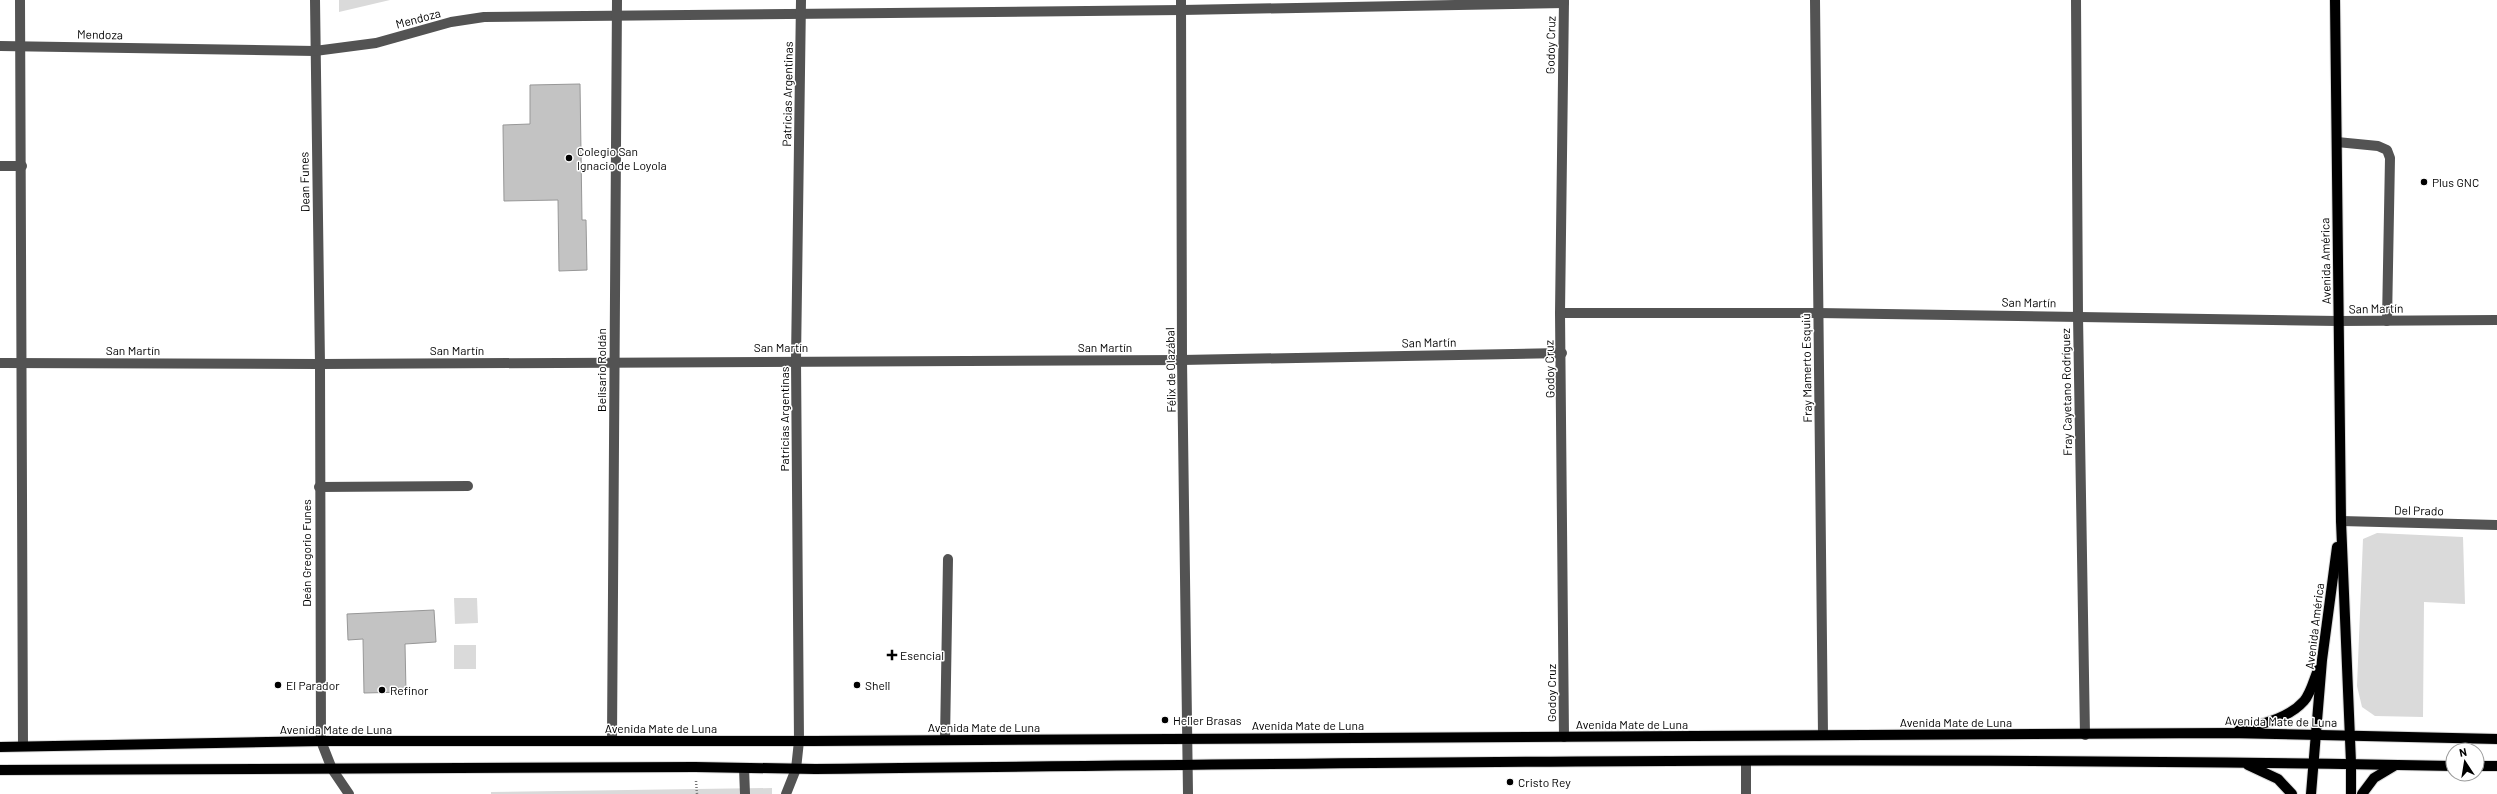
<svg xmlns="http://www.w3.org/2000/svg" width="2497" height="794" viewBox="0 0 2497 794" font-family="Barlow,sans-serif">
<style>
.green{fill:#dadada}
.building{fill:#c3c3c3;stroke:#979797}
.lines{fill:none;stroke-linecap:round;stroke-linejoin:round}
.major-casing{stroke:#dbdbdb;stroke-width:12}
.path{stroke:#757575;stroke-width:2.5;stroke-dasharray:1 2;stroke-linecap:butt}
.minor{stroke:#535353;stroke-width:10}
.major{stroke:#000;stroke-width:10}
.poi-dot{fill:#000;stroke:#fff;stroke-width:1.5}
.labels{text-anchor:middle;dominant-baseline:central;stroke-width:3;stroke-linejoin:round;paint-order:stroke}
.street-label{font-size:12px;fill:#000;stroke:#fff}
.poi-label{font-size:12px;fill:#000;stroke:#fff;text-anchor:start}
</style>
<rect width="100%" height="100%" fill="#fff"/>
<!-- green -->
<g class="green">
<path d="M339 0H390L339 12Z"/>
<path d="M2377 533 2463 537 2465 604 2424 602 2423 717 2375 716 2362 707 2357 686 2363 539Z"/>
<path d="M454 598H477L478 623 455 624Z"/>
<rect x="454" y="645" width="22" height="24"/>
<path d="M772 788V794H491V792Z"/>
</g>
<!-- building -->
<g class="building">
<path d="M580 84 582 220H586L587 270 559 271 558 200 504 201 503 125 530 124V85Z"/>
<path d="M434 610 436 642 405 644 406 692 364 693 363 639 348 640 347 614Z"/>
</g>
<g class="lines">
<!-- major casing -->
<g class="major-casing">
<g id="major">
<path d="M2335 0 2341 521 2351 763V794"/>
<path d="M2239 730C2261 724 2288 719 2304 701 2311 693 2314 679 2318 670"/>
<path d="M0 747 321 741H814L2228 733 2497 739"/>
<path d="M2248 765 2278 779 2292 794"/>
<path d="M2477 766H2497"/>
<path d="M0 770 695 767 815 769C1361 763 1907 755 2453 766"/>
<path d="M2311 794 2322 660 2337 547"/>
<path d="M2362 794 2374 778 2394 766"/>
</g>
</g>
<!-- path -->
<path class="path" d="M696 781 697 794"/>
<!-- minor -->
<g class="minor">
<path d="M20 0 23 746"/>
<path d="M315 0 320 364 321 741 332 769 349 794"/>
<path d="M1181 0 1182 360 1188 794"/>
<path d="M1815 0 1823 735"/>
<path d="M2076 0 2078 316 2085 735"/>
<path d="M0 46 315 51 376 43 451 22 484 17 1182 10 1564 3"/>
<path d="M2337 142 2378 146 2387 150 2390 158 2387 321"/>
<path d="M0 166H22"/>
<path d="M1560 313H1818L2338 321 2497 320"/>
<path d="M0 363 320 364 1182 360 1562 353"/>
<path d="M319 487 468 486"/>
<path d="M2341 521 2497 525"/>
<path d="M1564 737 1560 313 1564 0"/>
<path d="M612 740 617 0"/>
<path d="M945 740 948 559"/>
<path d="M1746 761V794"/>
<path d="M744 768 745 794"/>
<path d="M786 794 796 769 799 741 796 360 801 0"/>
</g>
<!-- major -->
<use href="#major" class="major"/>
</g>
<!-- markers -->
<g class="poi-dot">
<circle cx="569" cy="158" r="4"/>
<circle cx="2424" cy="182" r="4"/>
<path d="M890 649h4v4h4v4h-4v4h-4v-4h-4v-4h4z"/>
<circle cx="278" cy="685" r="4"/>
<circle cx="857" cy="685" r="4"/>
<circle cx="382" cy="690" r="4"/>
<circle cx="1165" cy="720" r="4"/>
<circle cx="1510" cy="782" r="4"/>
</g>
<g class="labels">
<!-- street labels -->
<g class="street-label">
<text transform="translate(418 18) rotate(-15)">Mendoza</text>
<text transform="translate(100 34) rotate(1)">Mendoza</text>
<text transform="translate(1550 45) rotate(-89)">Godoy Cruz</text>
<text transform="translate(787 94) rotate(-89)">Patricias Argentinas</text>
<text transform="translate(304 182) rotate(-91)">Dean Funes</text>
<text transform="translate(2325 261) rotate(-91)">Avenida América</text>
<text transform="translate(2029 302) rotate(1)">San Martín</text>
<text transform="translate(2376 308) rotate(-1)">San Martín</text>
<text transform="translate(1429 342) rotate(-1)">San Martín</text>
<text x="781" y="347">San Martín</text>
<text x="1105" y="347">San Martín</text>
<text x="133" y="350">San Martín</text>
<text x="457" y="350">San Martín</text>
<text transform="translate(1806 368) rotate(-91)">Fray Mamerto Esquiú</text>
<text transform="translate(1549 369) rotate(-91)">Godoy Cruz</text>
<text transform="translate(601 370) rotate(-90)">Belisario Roldán</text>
<text transform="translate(1170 370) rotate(-91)">Félix de Olazábal</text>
<text transform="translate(2066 392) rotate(-91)">Fray Cayetano Rodríguez</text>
<text transform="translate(784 419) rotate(-90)">Patricias Argentinas</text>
<text transform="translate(2419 510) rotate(1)">Del Prado</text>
<text transform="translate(306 553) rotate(-90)">Deán Gregorio Funes</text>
<text transform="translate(2314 626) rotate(-83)">Avenida América</text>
<text transform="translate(1551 693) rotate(-90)">Godoy Cruz</text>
<text transform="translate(2281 721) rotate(1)">Avenida Mate de Luna</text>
<text x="1956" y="722">Avenida Mate de Luna</text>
<text x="1632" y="724">Avenida Mate de Luna</text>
<text x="1308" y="725">Avenida Mate de Luna</text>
<text x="984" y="727">Avenida Mate de Luna</text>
<text x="661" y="728">Avenida Mate de Luna</text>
<text x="336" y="729">Avenida Mate de Luna</text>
</g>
<!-- poi labels -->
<g class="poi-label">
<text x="577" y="151">Colegio San<tspan x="577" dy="14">Ignacio de Loyola</tspan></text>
<text x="2432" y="182">Plus GNC</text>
<text x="900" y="655">Esencial</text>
<text x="286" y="685">El Parador</text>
<text x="865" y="685">Shell</text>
<text x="390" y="690">Refinor</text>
<text x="1173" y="720">Heller Brasas</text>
<text x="1518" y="782">Cristo Rey</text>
</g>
</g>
<!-- north arrow -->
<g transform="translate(2465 762) rotate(348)"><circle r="19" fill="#ffffff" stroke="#999999"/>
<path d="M0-3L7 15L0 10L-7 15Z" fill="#000000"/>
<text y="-6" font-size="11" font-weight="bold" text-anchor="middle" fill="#000000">N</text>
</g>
</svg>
